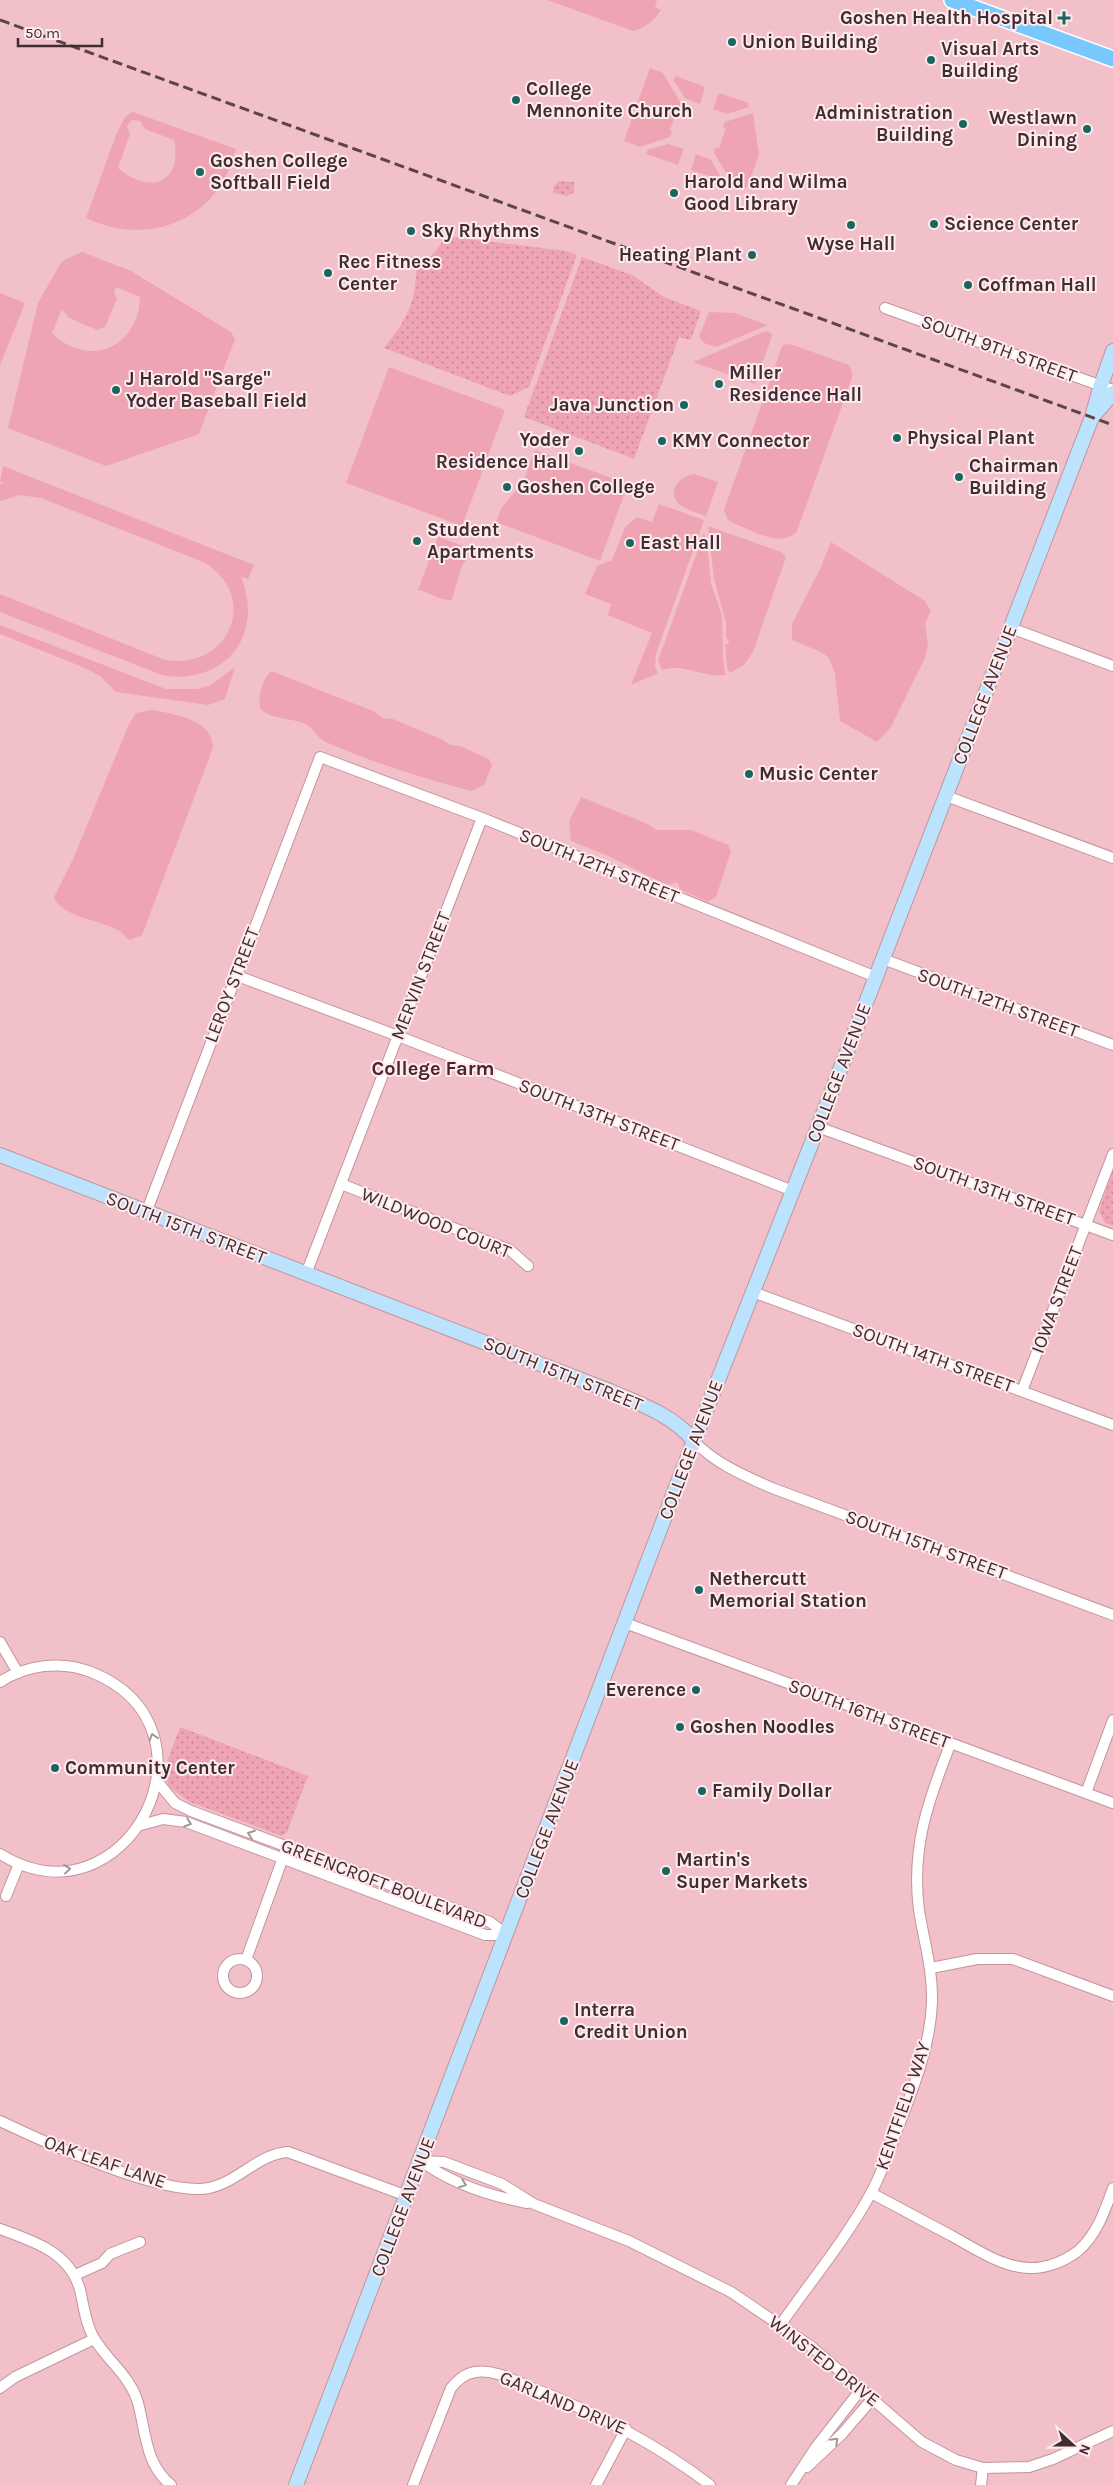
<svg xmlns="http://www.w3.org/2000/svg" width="1113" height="2485" viewBox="0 0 1113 2485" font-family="Karla,sans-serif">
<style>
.grass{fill:#efa4b4;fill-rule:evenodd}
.park{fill:url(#park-dots)}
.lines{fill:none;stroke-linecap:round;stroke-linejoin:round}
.street-casing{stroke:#c4949d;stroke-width:12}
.secondary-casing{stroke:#c4949d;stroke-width:16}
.primary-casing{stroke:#fff;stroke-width:18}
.street{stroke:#fff;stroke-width:10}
.secondary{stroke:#bce3fe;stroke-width:14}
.primary{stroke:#78c7fd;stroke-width:15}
.rail{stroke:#5c4449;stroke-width:3;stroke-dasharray:10 5;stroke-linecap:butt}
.oneway{stroke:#a09698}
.poi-dot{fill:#1a665f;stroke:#ffeaed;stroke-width:2}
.labels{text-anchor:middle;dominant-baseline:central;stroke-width:4;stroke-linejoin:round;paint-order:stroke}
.poi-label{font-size:19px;font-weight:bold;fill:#402d31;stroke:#ffeaed;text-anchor:start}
.street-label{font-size:19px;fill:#402d31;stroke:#ffeaed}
.neighbourhood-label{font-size:20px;font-weight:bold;fill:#4b252e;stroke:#ffeaed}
</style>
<defs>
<pattern id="park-dots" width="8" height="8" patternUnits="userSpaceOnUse" patternTransform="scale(1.25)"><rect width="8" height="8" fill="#efa4b4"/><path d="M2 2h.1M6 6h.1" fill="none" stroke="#c38693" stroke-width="1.8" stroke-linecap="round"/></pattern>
</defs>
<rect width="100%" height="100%" fill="#f2c0c9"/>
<!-- grass -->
<g class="grass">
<path d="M547 0H657L655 7 661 10C654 21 645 28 633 31Z"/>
<path d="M650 68 663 73 682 105 680 110H677L670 130 672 132 670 137 640 147 624 141Z"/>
<path d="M676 76 705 87 700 104 685 98 673 80Z"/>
<path d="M719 93 748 103 749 107 727 114 713 109Z"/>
<path d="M133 112 236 149C219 220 149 248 86 218L116 135 125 117ZM132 120 140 121 145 129 174 140C183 184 149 195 118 168L130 134 127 126Z"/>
<path d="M753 113 759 155 747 187 743 189 733 184 714 153 715 148H719L726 128 723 127 725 122Z"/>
<path d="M668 144 684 149 678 165 646 154 647 150Z"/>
<path d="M696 154 711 160 723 181 691 170Z"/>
<path d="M82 252 131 271 231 332 235 339 199 434 106 466 8 428 38 303 62 261ZM116 287 140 297C139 348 88 369 52 333L62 309 69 318 97 330 105 327 117 299 114 293Z"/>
<path d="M0 293 25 303 0 365Z"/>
<path d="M709 312 734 313 768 325 716 347 704 343 699 336Z"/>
<path d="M766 331 771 333 772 336 755 384 693 362Z"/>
<path d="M790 344 849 365 853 375 797 531C782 549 751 530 733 523L728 520 724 510 781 349 783 345Z"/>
<path d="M389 367 505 410 462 526 346 483Z"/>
<path d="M535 450 628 484 600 561 496 522 502 507 523 482Z"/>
<path d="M3 466 254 565 248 579 241 577C265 636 224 686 162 675L0 612V594L165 660C230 671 261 595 203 562L41 498 19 495 0 501V484L4 483 0 482Z"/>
<path d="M694 474 718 482 706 516C697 513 687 510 680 505 665 492 680 476 694 474Z"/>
<path d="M659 504 704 520 656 654 655 667 658 673 631 685 652 633 608 615 611 604 585 594 597 566 612 560 625 527 637 517 652 522Z"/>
<path d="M708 526 781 552 786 557 753 652 744 665 730 673 727 668 725 644H728L729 639H726V622L714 579Z"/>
<path d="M704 533 707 542 711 584 722 615 723 657 725 673V675C703 678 684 663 662 670L658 661Z"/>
<path d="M438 536 470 549 471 551 461 568 452 600C441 601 429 592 418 590Z"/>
<path d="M831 542 925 601 931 611 925 623 928 646 925 658 891 727 877 742 840 721 835 673 829 658 821 652 792 640V624L820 569Z"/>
<path d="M0 625 166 689H197L211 685 235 667 225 699 208 705 116 692 100 676 85 668 0 634Z"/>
<path d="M271 671 373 711 382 718 393 719 443 740 450 745 460 746 489 759 492 765 484 785 471 791C422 778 373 763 326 742 316 737 313 727 303 723 291 718 268 719 260 708 258 695 262 681 271 671Z"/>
<path d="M152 710C175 714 213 720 213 748L142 935 130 940C126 938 124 935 121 932 104 920 61 918 54 897L74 857 129 724 136 713Z"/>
<path d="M581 797 648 824 656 830H691L728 845 731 851 716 897 708 902 681 890 677 882 669 885 663 883 606 855 571 841 569 822Z"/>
</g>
<!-- park -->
<g class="park">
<path d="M558 181 574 182V192L568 196 554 193 553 188Z"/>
<path d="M444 236 566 251 577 255 529 387 510 396 384 348C407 319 417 302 416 263 431 258 439 251 444 236Z"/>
<path d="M582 257 632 275 664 297 701 311 691 340 679 337 634 459 524 417Z"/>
<path d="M1113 1170V1226L1105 1223 1099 1211Z"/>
<path d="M180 1727 308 1776 287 1832 282 1836 190 1802 169 1787 164 1770Z"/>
</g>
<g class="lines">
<!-- street casing -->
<g class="street-casing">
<g id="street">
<path d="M885 308 1113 390"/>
<path d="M1011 628 1113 666"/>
<path d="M946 796 1113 858"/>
<path d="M883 959 1113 1045"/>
<path d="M235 975 398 1036 793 1191"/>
<path d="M818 1127 1113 1235"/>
<path d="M341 1184 510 1250 528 1266"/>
<path d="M146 1213 320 757 482 818 876 977"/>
<path d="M306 1274 482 818"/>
<path d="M753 1292 1113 1425"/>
<path d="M1022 1391 1113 1154"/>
<path d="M694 1441C714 1463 745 1476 772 1488L1113 1615"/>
<path d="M625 1623 1113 1803"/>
<path d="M0 1642 18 1673"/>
<path d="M0 1682C26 1665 61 1660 91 1672 231 1728 126 1932 0 1854"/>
<path d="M157 1781 175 1803 191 1811 490 1922 507 1935"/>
<path d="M1086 1793 1113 1720"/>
<path d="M141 1825 163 1819 186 1822 485 1935H507"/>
<path d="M6 1896 19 1864"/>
<circle cx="240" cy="1976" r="17"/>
<path d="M246 1960 285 1852"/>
<path d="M931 1968 977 1959H1013L1113 1996"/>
<path d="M0 2121C44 2142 164 2197 209 2188 238 2182 258 2154 288 2152L407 2196"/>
<path d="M420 2161 444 2162 502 2184 534 2204 629 2241 731 2292 812 2347 922 2442 956 2460 983 2468 1029 2467 1053 2459 1113 2431"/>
<path d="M421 2161C452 2184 490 2196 527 2203"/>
<path d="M871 2193C898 2207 925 2222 952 2236 975 2249 1002 2267 1029 2268 1046 2269 1065 2261 1078 2251 1097 2235 1105 2210 1113 2188"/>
<path d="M0 2229C33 2241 70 2252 80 2290 84 2306 85 2323 94 2338 107 2361 130 2375 138 2403 146 2432 145 2464 171 2485"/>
<path d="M75 2275 102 2263 110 2254 140 2242"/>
<path d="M781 2324C811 2281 846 2239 871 2193 882 2173 889 2151 897 2130 913 2089 930 2048 932 2003 933 1969 924 1942 919 1910 911 1848 928 1801 950 1745"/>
<path d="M0 2388 15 2377 94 2339"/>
<path d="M807 2467 842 2434 873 2398"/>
<path d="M413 2485 451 2388C458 2380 464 2374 475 2372 494 2369 513 2380 530 2387 595 2412 654 2442 710 2485"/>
<path d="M596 2485 626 2429"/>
<path d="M791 2485 816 2447 862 2388"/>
<path d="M981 2485 983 2468"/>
</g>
</g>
<!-- secondary casing -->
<g class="secondary-casing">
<g id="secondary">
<path d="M1094 415 1113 393"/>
<path d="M0 1155 610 1391C640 1404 673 1415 694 1441"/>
<path d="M296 2485 683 1469 818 1127 1092 417 1101 385 1113 351"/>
</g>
</g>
<!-- primary casing -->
<g class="primary-casing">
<path id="primary" d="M952 0 1113 59"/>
</g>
<!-- street -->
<use href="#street" class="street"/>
<!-- secondary -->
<use href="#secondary" class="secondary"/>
<!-- primary -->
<use href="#primary" class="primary"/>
<!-- rail -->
<path class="rail" d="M0 20 1113 425"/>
</g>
<!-- one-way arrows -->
<defs><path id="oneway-chevron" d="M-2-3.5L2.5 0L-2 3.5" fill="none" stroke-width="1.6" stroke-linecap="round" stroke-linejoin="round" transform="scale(1.25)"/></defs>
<g class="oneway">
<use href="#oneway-chevron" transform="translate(153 1737) rotate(-107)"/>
<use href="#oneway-chevron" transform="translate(188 1823) rotate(19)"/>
<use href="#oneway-chevron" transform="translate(251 1834) rotate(-160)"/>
<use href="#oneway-chevron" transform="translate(67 1869) rotate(-6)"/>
<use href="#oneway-chevron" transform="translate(463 2184) rotate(21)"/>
<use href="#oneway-chevron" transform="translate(835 2441) rotate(-45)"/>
</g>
<!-- markers -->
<g class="poi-dot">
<path d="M1061.5 10.5h5v5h5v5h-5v5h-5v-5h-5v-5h5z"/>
<circle cx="732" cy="42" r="5"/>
<circle cx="931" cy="60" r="5"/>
<circle cx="516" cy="100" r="5"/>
<circle cx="963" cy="124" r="5"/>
<circle cx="1087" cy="129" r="5"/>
<circle cx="200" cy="172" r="5"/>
<circle cx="674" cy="193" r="5"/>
<circle cx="934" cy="224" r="5"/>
<circle cx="851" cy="225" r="5"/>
<circle cx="411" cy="231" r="5"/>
<circle cx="752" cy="255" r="5"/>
<circle cx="328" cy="273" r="5"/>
<circle cx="968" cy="285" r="5"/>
<circle cx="719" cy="384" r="5"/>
<circle cx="116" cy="390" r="5"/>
<circle cx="684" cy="405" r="5"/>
<circle cx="897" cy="438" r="5"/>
<circle cx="662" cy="441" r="5"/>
<circle cx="579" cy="451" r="5"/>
<circle cx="959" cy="477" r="5"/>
<circle cx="507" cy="487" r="5"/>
<circle cx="417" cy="541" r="5"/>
<circle cx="630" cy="543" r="5"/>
<circle cx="749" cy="774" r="5"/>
<circle cx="699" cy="1590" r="5"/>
<circle cx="696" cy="1690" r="5"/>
<circle cx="680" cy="1727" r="5"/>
<circle cx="55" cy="1768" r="5"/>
<circle cx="702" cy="1791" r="5"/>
<circle cx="666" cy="1871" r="5"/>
<circle cx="564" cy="2021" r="5"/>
</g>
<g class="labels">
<!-- poi labels -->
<g class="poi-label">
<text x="1053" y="18" text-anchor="end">Goshen Health Hospital</text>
<text x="742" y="42">Union Building</text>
<text x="941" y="49">Visual Arts<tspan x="941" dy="22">Building</tspan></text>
<text x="526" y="89">College<tspan x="526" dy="22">Mennonite Church</tspan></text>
<text x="953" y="113" text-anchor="end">Administration<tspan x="953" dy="22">Building</tspan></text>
<text x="1077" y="118" text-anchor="end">Westlawn<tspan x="1077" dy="22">Dining</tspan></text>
<text x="210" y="161">Goshen College<tspan x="210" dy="22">Softball Field</tspan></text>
<text x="684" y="182">Harold and Wilma<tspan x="684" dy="22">Good Library</tspan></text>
<text x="944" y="224">Science Center</text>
<text x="421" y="231">Sky Rhythms</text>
<text x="851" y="244" text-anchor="middle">Wyse Hall</text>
<text x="742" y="255" text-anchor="end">Heating Plant</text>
<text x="338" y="262">Rec Fitness<tspan x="338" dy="22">Center</tspan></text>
<text x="978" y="285">Coffman Hall</text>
<text x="729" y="373">Miller<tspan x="729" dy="22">Residence Hall</tspan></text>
<text x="126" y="379">J Harold "Sarge"<tspan x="126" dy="22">Yoder Baseball Field</tspan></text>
<text x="674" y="405" text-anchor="end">Java Junction</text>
<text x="907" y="438">Physical Plant</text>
<text x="569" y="440" text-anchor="end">Yoder<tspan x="569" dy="22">Residence Hall</tspan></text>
<text x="672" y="441">KMY Connector</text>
<text x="969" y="466">Chairman<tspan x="969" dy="22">Building</tspan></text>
<text x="517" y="487">Goshen College</text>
<text x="427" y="530">Student<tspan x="427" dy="22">Apartments</tspan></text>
<text x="640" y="543">East Hall</text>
<text x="759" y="774">Music Center</text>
<text x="709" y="1579">Nethercutt<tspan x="709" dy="22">Memorial Station</tspan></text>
<text x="686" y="1690" text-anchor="end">Everence</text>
<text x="690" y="1727">Goshen Noodles</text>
<text x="65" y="1768">Community Center</text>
<text x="712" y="1791">Family Dollar</text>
<text x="676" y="1860">Martin's<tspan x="676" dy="22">Super Markets</tspan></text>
<text x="574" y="2010">Interra<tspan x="574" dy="22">Credit Union</tspan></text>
</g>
<!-- street labels -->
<g class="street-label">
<text transform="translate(999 349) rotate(20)">SOUTH 9TH STREET</text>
<text transform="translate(985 695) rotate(-69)">COLLEGE AVENUE</text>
<text transform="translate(599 866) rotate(22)">SOUTH 12TH STREET</text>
<text transform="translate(421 976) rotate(-69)">MERVIN STREET</text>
<text transform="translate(232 985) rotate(-69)">LEROY STREET</text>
<text transform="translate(998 1003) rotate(20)">SOUTH 12TH STREET</text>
<text transform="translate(839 1073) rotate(-69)">COLLEGE AVENUE</text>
<text transform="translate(599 1115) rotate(21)">SOUTH 13TH STREET</text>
<text transform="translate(994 1191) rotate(20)">SOUTH 13TH STREET</text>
<text transform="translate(436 1223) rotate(22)">WILDWOOD COURT</text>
<text transform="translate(186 1228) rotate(21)">SOUTH 15TH STREET</text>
<text transform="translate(1057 1300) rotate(-69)">IOWA STREET</text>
<text transform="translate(933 1358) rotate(20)">SOUTH 14TH STREET</text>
<text transform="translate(563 1374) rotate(22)">SOUTH 15TH STREET</text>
<text transform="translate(691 1450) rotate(-69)">COLLEGE AVENUE</text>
<text transform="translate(926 1545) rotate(20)">SOUTH 15TH STREET</text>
<text transform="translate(869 1714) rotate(20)">SOUTH 16TH STREET</text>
<text transform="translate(547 1829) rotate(-69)">COLLEGE AVENUE</text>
<text transform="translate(384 1884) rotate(21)">GREENCROFT BOULEVARD</text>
<text transform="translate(903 2106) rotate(-71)">KENTFIELD WAY</text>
<text transform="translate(105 2162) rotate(19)">OAK LEAF LANE</text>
<text transform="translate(403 2207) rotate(-69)">COLLEGE AVENUE</text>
<text transform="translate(824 2361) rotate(38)">WINSTED DRIVE</text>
<text transform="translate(563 2403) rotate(23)">GARLAND DRIVE</text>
</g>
<!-- neighbourhood labels -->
<g class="neighbourhood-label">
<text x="433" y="1068">College Farm</text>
</g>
</g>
<!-- north arrow -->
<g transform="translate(1073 2445) rotate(111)" stroke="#ffeaed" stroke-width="4" paint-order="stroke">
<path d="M0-4L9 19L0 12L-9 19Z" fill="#402d31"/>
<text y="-8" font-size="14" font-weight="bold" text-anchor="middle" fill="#402d31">N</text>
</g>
<!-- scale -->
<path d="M18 38v8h84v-8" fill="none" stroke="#402d31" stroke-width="2.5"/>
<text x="25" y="38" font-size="15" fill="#402d31" stroke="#ffeaed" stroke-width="4" paint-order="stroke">50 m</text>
</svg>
